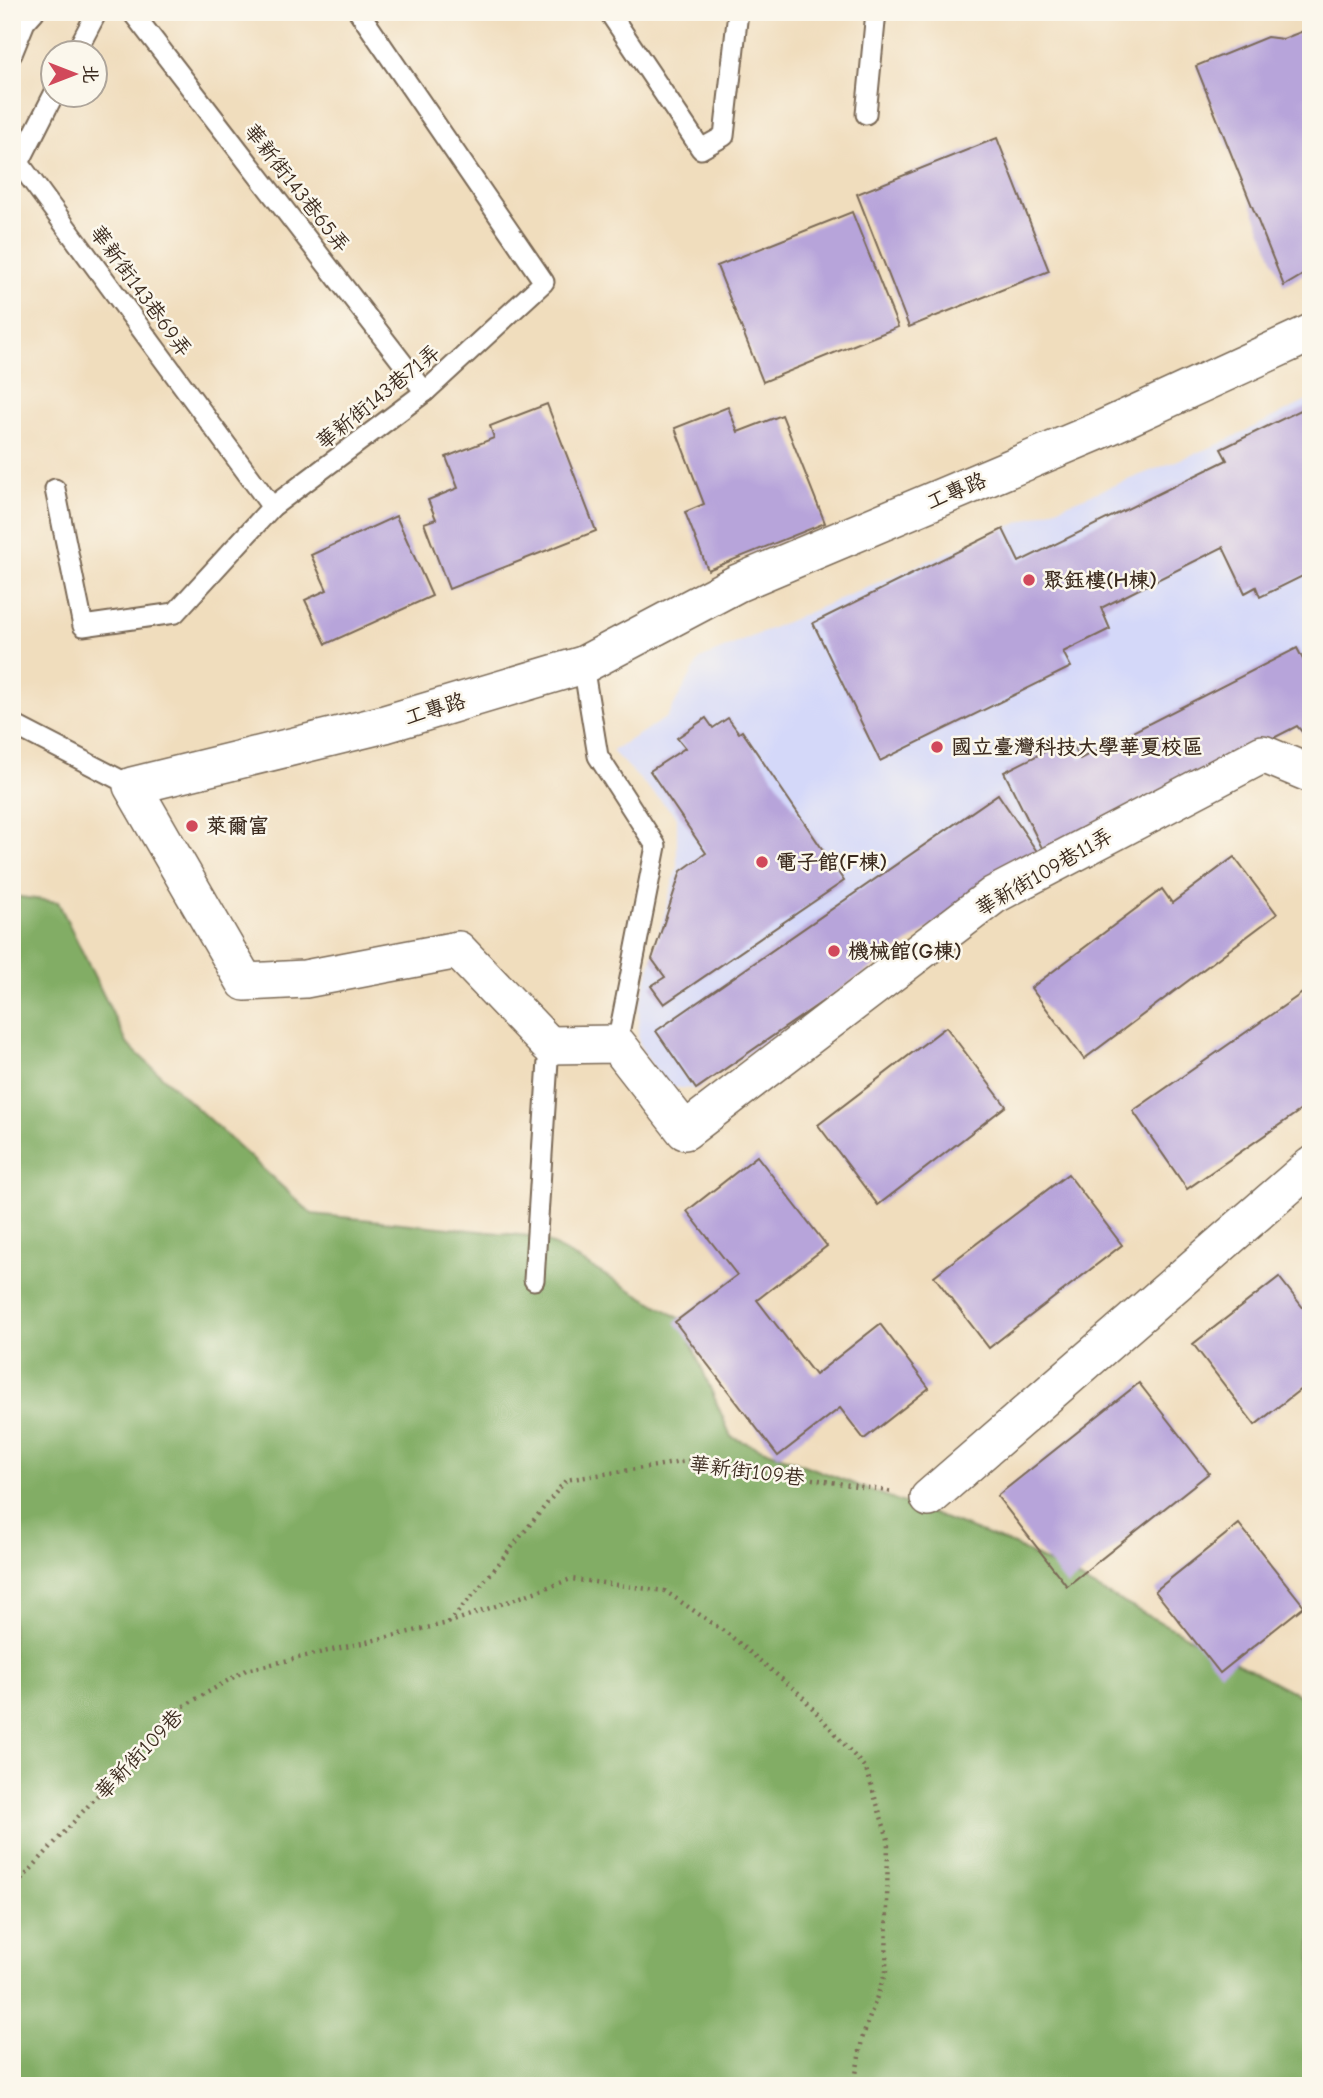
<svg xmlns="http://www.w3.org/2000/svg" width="1323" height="2098" viewBox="0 0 1323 2098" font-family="'Comic Neue','LXGW WenKai TC',sans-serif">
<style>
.built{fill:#d4d8f9}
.forest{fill:#82ad65;stroke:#5e6c42;stroke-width:2}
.building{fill:#b7a4da}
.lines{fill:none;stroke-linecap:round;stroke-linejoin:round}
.service-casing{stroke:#7a6956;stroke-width:23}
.minor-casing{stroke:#7a6956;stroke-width:40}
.path{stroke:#7a6956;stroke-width:4.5;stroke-dasharray:2 5;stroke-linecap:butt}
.service{stroke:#fff;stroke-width:19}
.minor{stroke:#fff;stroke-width:37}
.poi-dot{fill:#d1495b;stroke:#fbf7ec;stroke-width:2.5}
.labels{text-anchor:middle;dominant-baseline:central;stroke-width:5;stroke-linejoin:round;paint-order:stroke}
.street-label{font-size:21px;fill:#3b2a1e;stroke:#fbf7ec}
.poi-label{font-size:21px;font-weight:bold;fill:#3b2a1e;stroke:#fbf7ec;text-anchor:start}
</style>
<rect width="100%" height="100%" fill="#fbf7ec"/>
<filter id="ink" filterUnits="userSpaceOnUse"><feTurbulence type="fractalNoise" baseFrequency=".0143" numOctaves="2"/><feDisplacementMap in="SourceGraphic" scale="14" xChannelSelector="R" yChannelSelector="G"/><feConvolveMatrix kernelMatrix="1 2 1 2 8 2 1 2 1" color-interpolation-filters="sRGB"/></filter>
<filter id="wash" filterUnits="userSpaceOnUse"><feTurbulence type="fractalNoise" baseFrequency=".00686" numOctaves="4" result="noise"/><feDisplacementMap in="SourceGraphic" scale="28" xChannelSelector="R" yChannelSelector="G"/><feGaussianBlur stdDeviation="1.57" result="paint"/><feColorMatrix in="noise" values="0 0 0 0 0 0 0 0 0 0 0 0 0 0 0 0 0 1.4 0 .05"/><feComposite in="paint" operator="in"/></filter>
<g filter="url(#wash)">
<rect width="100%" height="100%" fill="#f0ddbd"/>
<!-- built -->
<path class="built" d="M1311 399V742L1296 726 1011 871 696 1089 667 1087 643 1052 638 1039 639 1007 677 867V817L612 751 667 717 700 659 1003 529 1219 444Z"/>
<!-- forest -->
<path class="forest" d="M12 896 58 902 128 1045 312 1214 539 1237 681 1319 731 1437 1014 1545 1297 1694 1311 1707V2086H12Z"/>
<g id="blocks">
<!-- building -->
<g class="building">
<path d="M1311 28V270L1284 286 1196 66 1267 37 1283 39Z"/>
<path d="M997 138 1049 271 909 327 857 194Z"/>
<path d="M852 212 898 327 763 382 717 266Z"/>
<path d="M547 404 596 531 449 589 424 523 436 519 428 500 458 488 446 457 494 438 490 426Z"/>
<path d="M1311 405V572L1260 597 1256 587 1245 593 1223 547 1101 608 1110 629 1063 652 1071 667 880 761 813 623 1003 529 1019 562 1227 460 1221 449Z"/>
<path d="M728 407 738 432 782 415 825 523 708 570 685 512 704 504 675 428Z"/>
<path d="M396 516 432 596 326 644 305 600 327 590 311 555Z"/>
<path d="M1297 648 1311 675V742L1297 726 1045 854 1004 772 1070 739 1080 759Z"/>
<path d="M706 718 713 728 728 718 739 733 742 731 844 881 664 1004 651 986 665 977 652 959 681 871 706 853 650 771 685 748 677 738Z"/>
<path d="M998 794 1038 853 696 1089 656 1031Z"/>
<path d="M1234 857 1277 914 1084 1059 1031 988 1162 889 1172 903Z"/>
<path d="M1311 987V1103L1187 1189 1133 1111Z"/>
<path d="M946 1027 1006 1106 878 1205 818 1125Z"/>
<path d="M757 1156 827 1246 757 1300 815 1375 880 1324 929 1388 864 1439 840 1408 778 1456 675 1322 737 1275 687 1211Z"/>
<path d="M1068 1174 1122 1245 989 1348 934 1276Z"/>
<path d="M1279 1277 1311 1318V1381L1255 1425 1193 1344Z"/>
<path d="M1139 1383 1209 1473 1067 1586 997 1496Z"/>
<path d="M1239 1524 1304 1606 1220 1673 1155 1591Z"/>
</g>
</g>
</g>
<g filter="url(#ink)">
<use href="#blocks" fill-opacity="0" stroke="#7a6956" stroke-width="2"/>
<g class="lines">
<!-- service casing -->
<g class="service-casing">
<g id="service">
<path d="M132 12 425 392"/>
<path d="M609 12 701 149 724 136 738 12"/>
<path d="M76 52 97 12"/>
<path d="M12 54 25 22 34 12"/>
<path d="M54 94 19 163 272 507"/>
<path d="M866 114 876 12"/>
<path d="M55 489 83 626 175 613 272 507 425 392 544 282 359 12"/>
<path d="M583 665 598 756 656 846 617 1044"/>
<path d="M12 724 132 786"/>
<path d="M534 1280 549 1045"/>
</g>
</g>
<!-- minor casing -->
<g class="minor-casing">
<g id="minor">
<path d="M1311 333 1096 432 738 583 583 665 385 724 132 786 245 982 305 979 458 950 549 1045 617 1044 685 1131 994 895 1263 754 1311 774"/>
<path d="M929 1498 1311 1166"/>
</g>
</g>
<!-- path -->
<g class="path">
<path d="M448 1623 571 1579 665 1591 728 1634 801 1695 866 1769 888 1839 886 1971 862 2039 854 2086"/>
<path d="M12 1890 172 1713 246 1670 448 1623 479 1588 566 1480 694 1460 894 1492"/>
</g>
<!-- service -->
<use href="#service" class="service"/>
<!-- minor -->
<use href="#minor" class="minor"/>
</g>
</g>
<!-- markers -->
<g class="poi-dot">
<circle cx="1029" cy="580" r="7"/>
<circle cx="937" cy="747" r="7"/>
<circle cx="192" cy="826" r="7"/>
<circle cx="762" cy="862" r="7"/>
<circle cx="834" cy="951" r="7"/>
</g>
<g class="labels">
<!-- street labels -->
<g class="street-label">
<text transform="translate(297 188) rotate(52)">華新街143巷65弄</text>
<text transform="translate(141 291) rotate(54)">華新街143巷69弄</text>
<text transform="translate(378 397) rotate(-39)">華新街143巷71弄</text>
<text transform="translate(956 491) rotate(-23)">工專路</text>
<text transform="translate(435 709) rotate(-17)">工專路</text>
<text transform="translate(1044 872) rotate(-30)">華新街109巷11弄</text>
<text transform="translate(747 1471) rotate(7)">華新街109巷</text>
<text transform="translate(139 1754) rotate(-46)">華新街109巷</text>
</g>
<!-- poi labels -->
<g class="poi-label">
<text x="1043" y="580">聚鈺樓(H棟)</text>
<text x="951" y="747">國立臺灣科技大學華夏校區</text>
<text x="206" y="826">萊爾富</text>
<text x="776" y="862">電子館(F棟)</text>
<text x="848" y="951">機械館(G棟)</text>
</g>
</g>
<!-- margin -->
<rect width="1323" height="2098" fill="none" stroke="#fbf7ec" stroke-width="42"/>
<!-- north arrow -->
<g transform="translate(74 74) rotate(90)"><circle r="33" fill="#fbf7ec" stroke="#aea59a" stroke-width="2"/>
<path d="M0-5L12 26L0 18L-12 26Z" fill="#d1495b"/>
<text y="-10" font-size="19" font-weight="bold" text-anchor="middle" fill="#3b2a1e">北</text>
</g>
</svg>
